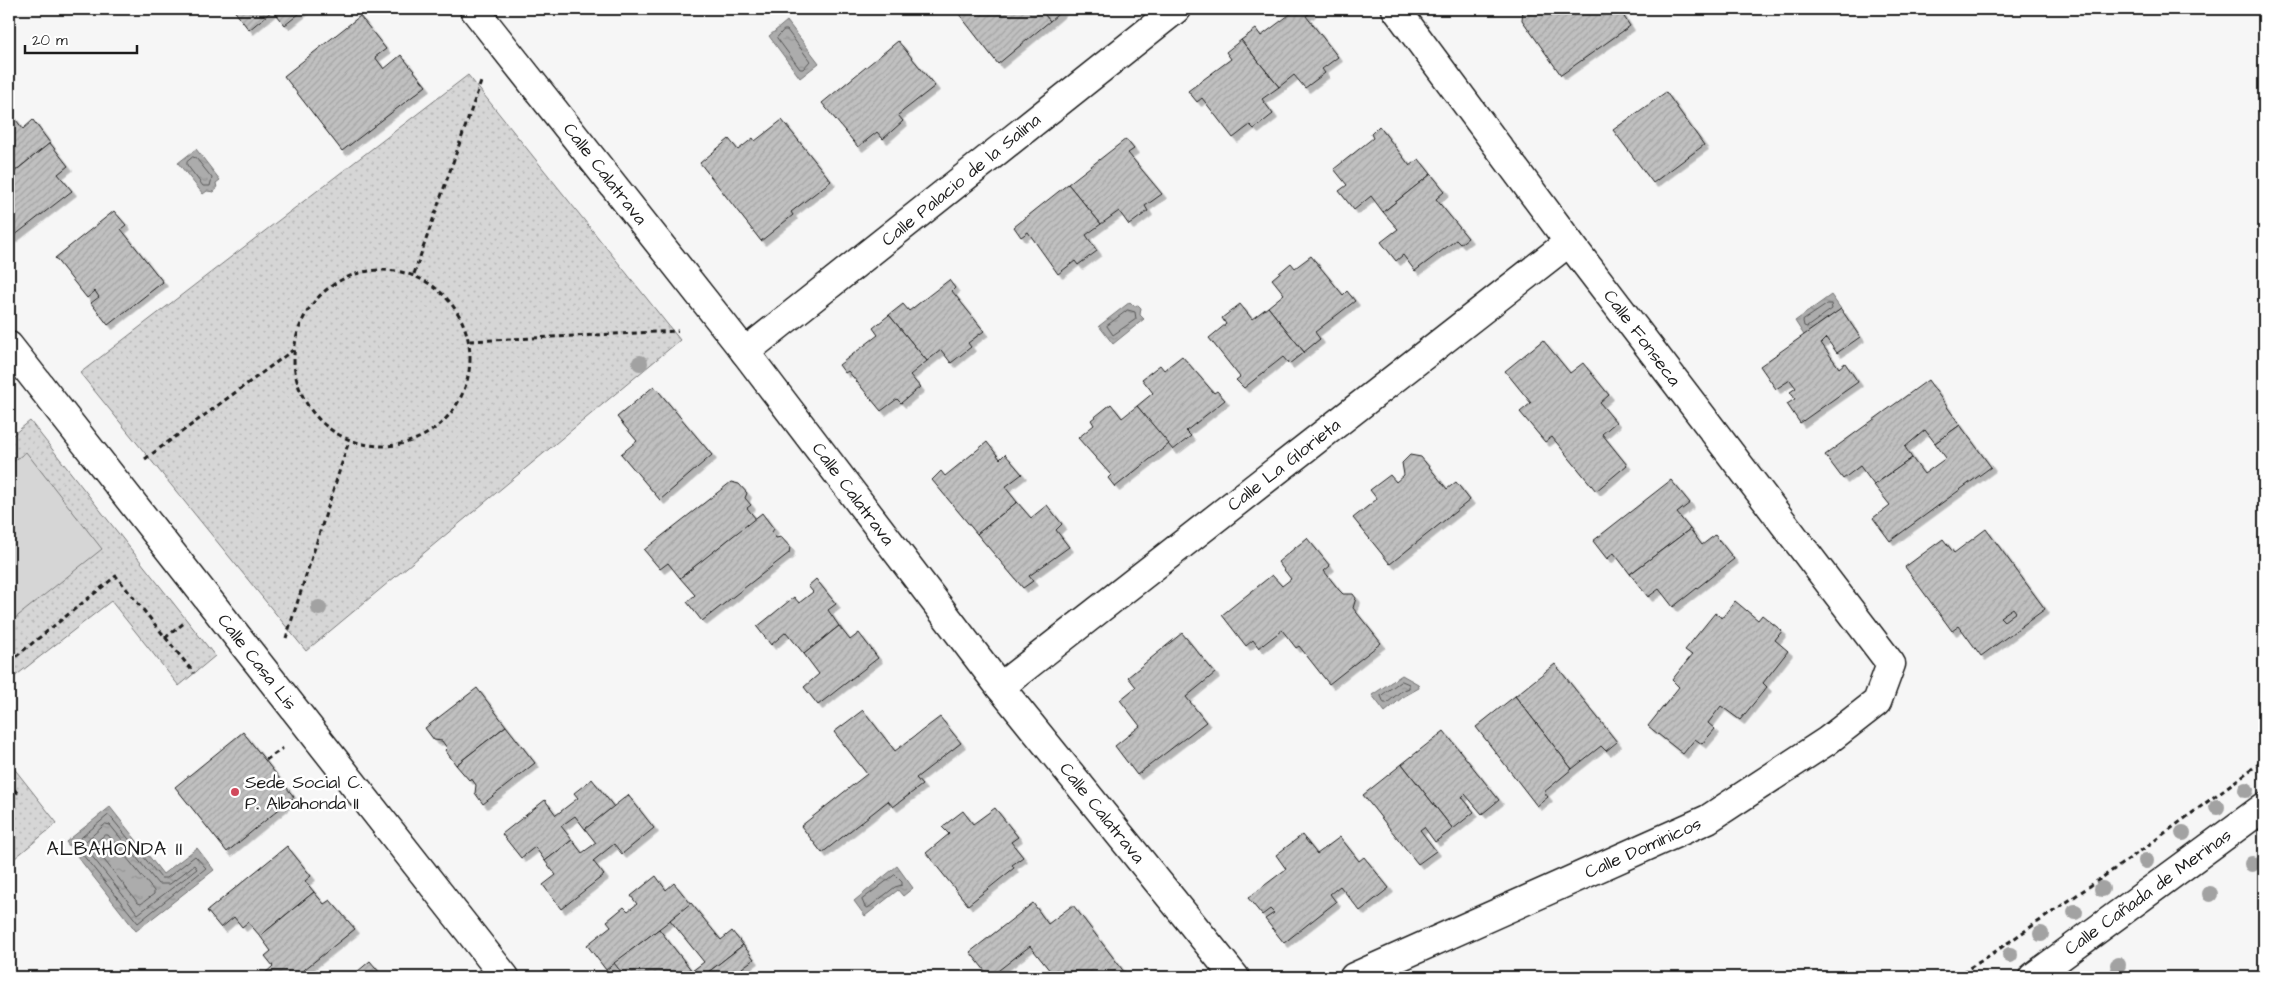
<svg xmlns="http://www.w3.org/2000/svg" width="2273" height="986" viewBox="0 0 2273 986" font-family="'Architects Daughter',sans-serif">
<style>
.park{fill:url(#park-dots);stroke:#797979}
.pitch{fill:#d6d6d6;stroke:#797979}
.water{fill:url(#water-ripples);stroke:#727272}
.lines{fill:none;stroke-linecap:round;stroke-linejoin:round}
.shore{stroke:#565656;stroke-width:1}
.building{fill:url(#building-hatch);stroke:#1c1c1c;fill-rule:evenodd;filter:url(#shadow)}
.minor-casing{stroke:#1c1c1c;stroke-width:31}
.path{stroke:#1c1c1c;stroke-width:3;stroke-dasharray:5 4;stroke-linecap:butt}
.minor{stroke:#fff;stroke-width:28}
.tree{fill:#a2a2a2}
.poi-dot{fill:#d1495b;stroke:#fff;stroke-width:2}
.labels{text-anchor:middle;dominant-baseline:central;stroke-width:5;stroke-linejoin:round;paint-order:stroke}
.street-label{font-size:18px;fill:#1c1c1c;stroke:#fff}
.poi-label{font-size:18px;fill:#1c1c1c;stroke:#fff;text-anchor:start}
.neighbourhood-label{font-size:19px;letter-spacing:1px;fill:#1c1c1c;stroke:#fff}
</style>
<defs>
<pattern id="park-dots" width="8" height="8" patternUnits="userSpaceOnUse" patternTransform="scale(1.25)"><rect width="8" height="8" fill="#d6d6d6"/><path d="M2 2h.1M6 6h.1" fill="none" stroke="#b7b7b7" stroke-width="1.8" stroke-linecap="round"/></pattern>
<pattern id="water-ripples" width="26" height="14" patternUnits="userSpaceOnUse" patternTransform="scale(1.25)"><rect width="26" height="14" fill="#acacac"/><path d="M2 4q2-2 4 0t4 0M15 11q2-2 4 0t4 0" fill="none" stroke="#939393"/></pattern>
<pattern id="building-hatch" width="6" height="6" patternUnits="userSpaceOnUse" patternTransform="scale(1.25)"><rect width="6" height="6" fill="#c0c0c0"/><path d="M-1 1l2-2M0 6l6-6M5 7l2-2" fill="none" stroke="#a4a4a4"/></pattern>
<filter id="shadow"><feDropShadow dx="4.5" dy="4.5" stdDeviation="0" flood-color="#0004"/></filter>
</defs>
<rect width="100%" height="100%" fill="#f6f6f6"/>
<filter id="ink" filterUnits="userSpaceOnUse"><feTurbulence type="fractalNoise" baseFrequency=".02" numOctaves="2"/><feDisplacementMap in="SourceGraphic" scale="10" xChannelSelector="R" yChannelSelector="G"/><feConvolveMatrix kernelMatrix="1 2 1 2 8 2 1 2 1" color-interpolation-filters="sRGB"/></filter>
<g filter="url(#ink)">
<!-- park -->
<g class="park">
<path d="M468 75 680 340 306 651 80 373Z"/>
<path d="M30 421 215 656 179 686 111 601 9 681V438Z"/>
<path d="M9 762 57 823 9 863Z"/>
</g>
<!-- pitch -->
<path class="pitch" d="M26 452 102 549 9 623V465Z"/>
<!-- water -->
<g class="water">
<path d="M787 21 819 63 800 78 769 36Z"/>
<path d="M196 149 220 180 216 183 217 188 214 192 207 191 203 194 178 163Z"/>
<path d="M1831 295 1841 309 1804 335 1795 321Z"/>
<path d="M1130 302 1134 306 1138 305 1141 308 1140 315 1144 319 1113 344 1099 326Z"/>
<path d="M1402 675 1418 684 1419 688 1403 697 1385 712 1372 695Z"/>
<path d="M110 807 163 874 197 848 214 870 136 931 66 842Z"/>
<path d="M897 866 913 888 903 896 898 890 865 916 854 901Z"/>
</g>
<g class="lines">
<!-- shore -->
<g class="shore">
<path d="M784 30H787L810 61 803 69H800L777 38Z"/>
<path d="M193 157 196 158 212 178 210 186H203L187 165V162Z"/>
<path d="M1828 304H1831L1832 309 1807 327 1804 326 1803 321Z"/>
<path d="M1128 310 1135 312 1136 319 1113 335 1107 326Z"/>
<path d="M1402 681 1409 684V688L1400 692 1387 703H1384L1381 696Z"/>
<path d="M109 815 161 878H167L195 856 206 868 138 923 74 844Z"/>
<path d="M106 824 110 825 158 884H170L194 865 197 869 138 914 83 845 84 843Z"/>
<path d="M105 835H108L154 891V894L141 904 138 903 94 847V844Z"/>
<path d="M895 875 902 882V885L895 887 868 908 865 907 862 900Z"/>
</g>
</g>
<!-- building -->
<g class="building">
<path d="M233 9H305L285 25 273 10 249 30Z"/>
<path d="M955 9H1040L1050 21 998 64Z"/>
<path d="M1040 9H1064L1050 21Z"/>
<path d="M1297 9H1309L1311 12 1306 16 1338 57 1322 69 1325 73 1305 88 1294 75 1279 87 1241 40 1256 29 1261 36Z"/>
<path d="M1523 9H1619L1630 26 1561 75 1522 20Z"/>
<path d="M360 16 386 49 375 57 384 69 401 55 426 86 342 151 284 76Z"/>
<path d="M1241 40 1279 87 1262 99 1273 114 1254 129 1250 125 1233 138 1202 98 1197 102 1188 91 1231 59 1226 52Z"/>
<path d="M898 41 935 86 898 115 903 121 883 139 877 132 858 147 822 103Z"/>
<path d="M1666 92 1704 145 1653 183 1613 130Z"/>
<path d="M9 111 23 129 33 120 50 143 9 176Z"/>
<path d="M782 120 831 181 791 212 793 215 761 241 700 163 729 139 738 150 753 138 755 141Z"/>
<path d="M1379 126 1410 166 1419 159 1431 174 1383 212 1371 196 1354 210 1339 191 1347 185 1334 169 1373 138 1371 134Z"/>
<path d="M1126 139 1134 149 1128 153 1162 194 1145 206 1148 211 1129 225 1119 211 1101 224 1068 184Z"/>
<path d="M50 143 68 166 58 174 72 191 10 239 9 176Z"/>
<path d="M1431 174 1445 191 1436 199 1468 238 1460 244 1456 240 1415 271 1403 255 1396 261 1381 242 1398 229 1383 212Z"/>
<path d="M1068 184 1101 224 1086 235 1097 251 1078 265 1075 261 1058 274 1028 232 1021 237 1014 227Z"/>
<path d="M114 211 126 225 121 229 163 282 108 325 91 303 99 297 95 291 87 298 55 258Z"/>
<path d="M1311 256 1343 295 1347 291 1355 301 1315 332 1320 339 1304 352 1268 307 1284 294 1272 279 1291 263 1295 268Z"/>
<path d="M949 280 955 288 952 291 984 331 968 343 971 347 951 363 941 350 927 361 889 315 903 304 909 311Z"/>
<path d="M1240 304 1252 319 1268 307 1304 352 1289 364 1283 357 1244 388 1236 380 1240 377 1209 338 1226 324 1222 318Z"/>
<path d="M1841 309 1860 337 1837 353 1826 338 1821 343 1839 368 1845 363 1858 382 1800 423 1787 404 1795 399 1790 392 1796 388 1790 380 1776 389 1760 366Z"/>
<path d="M889 315 927 361 910 375 920 387 901 403 897 399 881 411 848 371 845 373 839 365 878 335 873 328Z"/>
<path d="M1543 340 1570 373 1583 363 1609 395 1600 403 1616 422 1602 434 1627 465 1596 491 1552 437 1545 442 1520 412 1531 403 1505 371Z"/>
<path d="M1182 356 1214 393 1217 391 1225 400 1186 431 1191 436 1173 450 1137 406 1153 393 1142 379 1160 365 1164 370Z"/>
<path d="M1928 380 1960 425 1935 443 1925 430 1905 447 1912 458 1874 485 1860 466 1843 479 1825 455Z"/>
<path d="M654 386 712 455 660 500 621 454 637 441 617 417Z"/>
<path d="M1111 404 1122 418 1137 406 1169 444 1115 487 1108 478 1111 475 1078 438 1094 425 1091 420Z"/>
<path d="M1960 425 1991 467 1890 541 1873 518 1890 505 1874 485 1912 458 1924 474 1946 458 1935 443Z"/>
<path d="M987 442 1000 459 1005 454 1022 474 1005 487 1017 502 977 534 932 480 941 471 945 476Z"/>
<path d="M1410 455 1421 457 1447 489 1456 482 1470 500 1390 564 1353 518 1377 499 1370 490 1390 475 1396 482 1404 475 1402 463Z"/>
<path d="M1671 480 1690 503 1677 513 1690 529 1630 574 1614 553 1607 559 1593 541Z"/>
<path d="M731 482 739 484 747 493 745 498 751 505 747 508 756 519 680 578 668 563 660 569 644 550Z"/>
<path d="M1017 502 1031 518 1047 505 1062 524 1056 530 1069 547 1029 576 1033 581 1023 588 977 534Z"/>
<path d="M762 513 774 529 772 532 776 538 781 537 790 547 789 553 702 621 687 602 695 595 680 578Z"/>
<path d="M1690 529 1702 545 1715 535 1734 559 1673 607 1659 589 1648 597 1630 574Z"/>
<path d="M1986 529 2045 609 1981 656 1959 626 1952 631 1905 567 1943 539 1954 553ZM2013 608 2016 612 2004 621 2000 617Z"/>
<path d="M1307 538 1330 566 1324 571 1339 590 1343 594H1353L1356 598 1353 608 1381 643 1329 684 1299 646 1296 648 1282 630 1259 648 1253 640 1246 646 1222 615 1272 575 1282 586 1291 579 1278 562Z"/>
<path d="M816 579 836 604 828 610 839 626 804 654 786 632 771 645 757 627 794 597 799 603 813 592 808 586Z"/>
<path d="M1735 601 1758 620 1762 615 1782 631 1775 640 1788 651 1763 683 1767 687 1740 720 1721 706 1708 723 1715 729 1702 744 1695 739 1683 754 1648 726 1679 687 1672 680 1692 655 1685 650 1715 613 1722 618Z"/>
<path d="M839 626 850 640 859 633 878 658 818 705 804 687 819 674 804 654Z"/>
<path d="M1182 633 1215 673 1186 697 1206 722 1137 775 1115 746 1140 726 1120 700 1136 687 1128 677Z"/>
<path d="M1555 664 1617 742 1606 751 1601 746 1572 769 1515 696Z"/>
<path d="M477 688 506 726 456 765 445 750 447 748 442 741 434 740 425 728Z"/>
<path d="M1515 696 1572 769 1544 792 1548 797 1537 806 1476 727Z"/>
<path d="M863 710 895 751 940 717 961 743 916 778 922 785 893 807 888 801 822 853 801 826 867 774 834 732Z"/>
<path d="M506 726 535 763 483 804 475 793 476 785 471 778 469 780 456 765Z"/>
<path d="M1444 731 1499 800 1482 814 1465 794 1462 797 1474 812 1453 829 1402 764Z"/>
<path d="M243 732 294 797 227 852 175 787Z"/>
<path d="M1402 764 1453 829 1435 842 1424 827 1420 830 1436 851 1418 864 1363 795Z"/>
<path d="M592 779 614 807 585 829 575 816 561 826 572 840 545 861 535 847 521 858 502 834 545 800 556 815 578 798 574 793Z"/>
<path d="M628 795 654 828 622 854 614 844 593 861 604 875 561 909 543 885 556 875 545 861 572 840 582 853 596 843 585 829Z"/>
<path d="M995 808 1018 837 1011 842 1023 857 1012 865 1014 868 968 905 926 853 949 834 942 827 963 811 973 824Z"/>
<path d="M1302 835 1317 854 1340 837 1359 861 1364 857 1389 888 1360 911 1340 886 1330 894 1336 902 1284 943 1265 919 1274 913 1270 909 1262 915 1248 898 1286 869 1276 855Z"/>
<path d="M287 846 311 876 305 881 314 892 260 936 248 922 242 927 234 917 221 928 207 911Z"/>
<path d="M656 876 666 890 674 883 691 904 606 970 587 945 611 926 607 921 624 907 628 911 637 904 631 896Z"/>
<path d="M314 892 324 904 330 900 355 929 295 977H261L273 966 265 956 271 951 260 936Z"/>
<path d="M691 903 721 940 732 931 743 945 702 977H625L614 963 659 929 692 971 704 962 670 920Z"/>
<path d="M1033 903 1048 924 1073 905 1128 977H1055L1030 946 990 977 970 952Z"/>
<path d="M743 945 754 959 742 968 750 977H702Z"/>
<path d="M370 961 380 973 375 977H351Z"/>
</g>
<g class="lines">
<!-- minor casing -->
<g class="minor-casing">
<g id="minor">
<path d="M474 9 745 352 1000 687 1235 977"/>
<path d="M9 346 505 977"/>
<path d="M745 352 1176 9"/>
<path d="M1000 687 1569 242"/>
<path d="M1354 977 1708 819 1827 741 1877 702 1891 664 1569 242 1396 9"/>
<path d="M2033 977 2264 807"/>
</g>
</g>
<!-- path -->
<g class="path">
<circle cx="382" cy="358" r="88"/>
<path d="M414 274 481 82"/>
<path d="M470 341 678 331"/>
<path d="M145 459 293 350"/>
<path d="M165 638 184 623"/>
<path d="M286 638 349 441"/>
<path d="M9 662 116 576 194 673"/>
<path d="M266 760 283 748"/>
<path d="M9 782 17 793 9 800"/>
<path d="M1954 977 1983 960 2139 852 2264 760"/>
</g>
<!-- minor -->
<use href="#minor" class="minor"/>
</g>
<!-- trees -->
<g class="tree">
<circle cx="640" cy="363" r="8"/>
<circle cx="319" cy="608" r="8"/>
<circle cx="2246" cy="790" r="8"/>
<circle cx="2217" cy="807" r="8"/>
<circle cx="2183" cy="833" r="8"/>
<circle cx="2146" cy="861" r="8"/>
<circle cx="2252" cy="864" r="8"/>
<circle cx="2102" cy="889" r="8"/>
<circle cx="2210" cy="894" r="8"/>
<circle cx="2075" cy="912" r="8"/>
<circle cx="2041" cy="934" r="8"/>
<circle cx="2010" cy="955" r="8"/>
<circle cx="2118" cy="965" r="8"/>
</g>
</g>
<!-- markers -->
<circle class="poi-dot" cx="235" cy="792" r="5"/>
<g class="labels">
<!-- street labels -->
<g class="street-label">
<text transform="translate(605 174) rotate(52)">Calle Calatrava</text>
<text transform="translate(961 180) rotate(-39)">Calle Palacio de la Salina</text>
<text transform="translate(1642 338) rotate(53)">Calle Fonseca</text>
<text transform="translate(1284 465) rotate(-38)">Calle La Glorieta</text>
<text transform="translate(853 494) rotate(53)">Calle Calatrava</text>
<text transform="translate(257 662) rotate(52)">Calle Casa Lis</text>
<text transform="translate(1102 813) rotate(51)">Calle Calatrava</text>
<text transform="translate(1643 848) rotate(-24)">Calle Dominicos</text>
<text transform="translate(2148 892) rotate(-36)">Calle Cañada de Merinas</text>
</g>
<!-- poi labels -->
<g class="poi-label">
<text x="245" y="782">Sede Social C.<tspan x="245" dy="21">P. Albahonda II</tspan></text>
</g>
<!-- neighbourhood labels -->
<g class="neighbourhood-label">
<text x="115" y="849">ALBAHONDA II</text>
</g>
</g>
<!-- margin -->
<rect width="2273" height="986" fill="none" stroke="#fff" stroke-width="30"/>
<rect x="15" y="15" width="2243" height="956" fill="none" stroke="#1c1c1c" stroke-width="2" filter="url(#ink)"/>
<!-- scale -->
<path d="M25 45v8h112v-8" fill="none" stroke="#1c1c1c" stroke-width="2.5"/>
<text x="32" y="45" font-size="15" fill="#1c1c1c" stroke="#ffffff" stroke-width="4" paint-order="stroke">20 m</text>
</svg>
